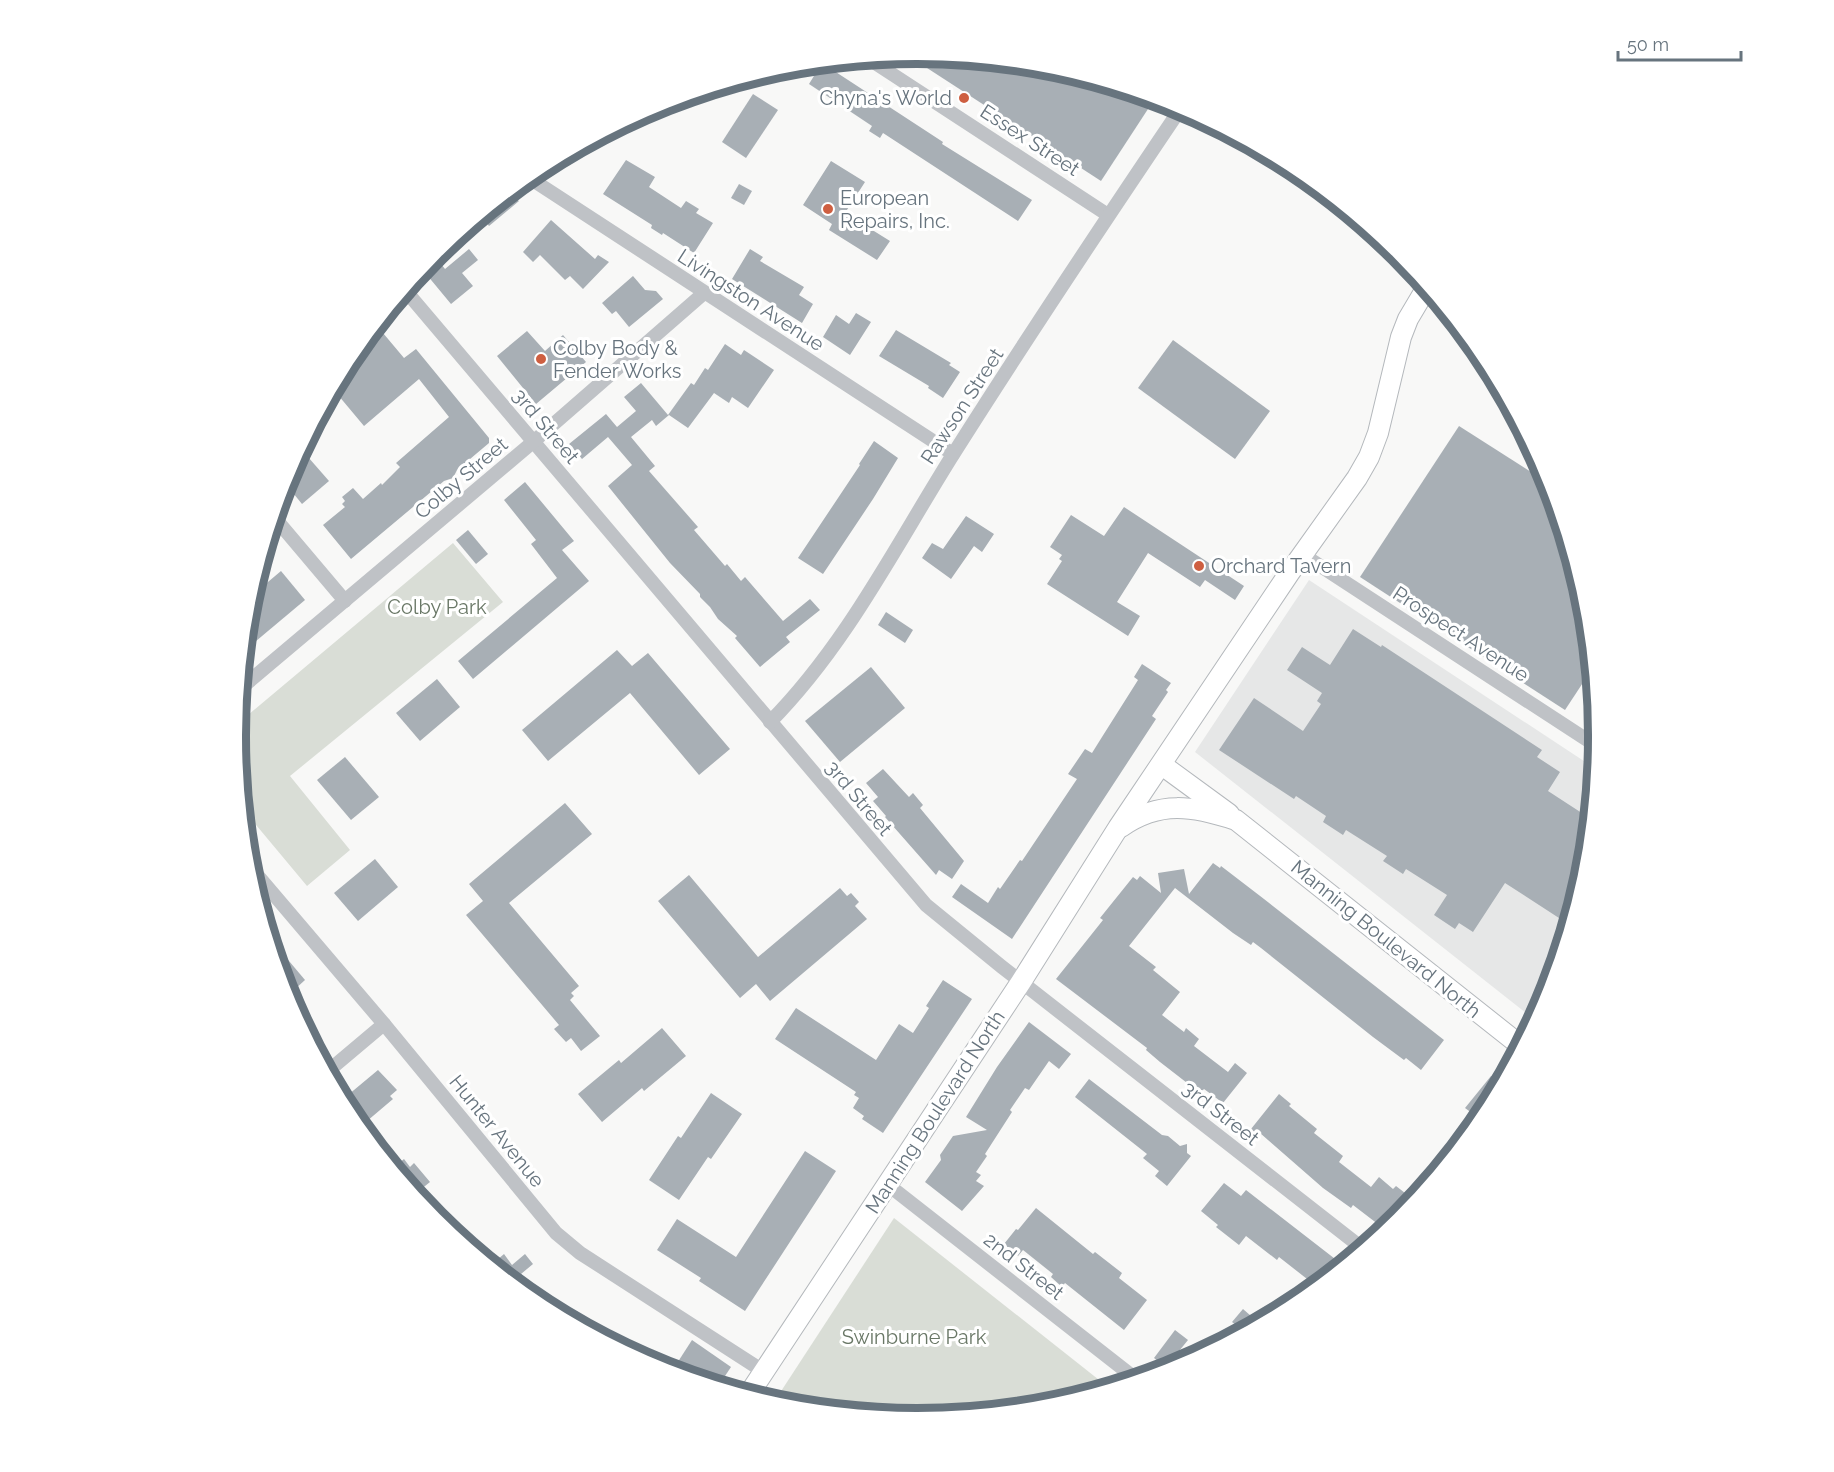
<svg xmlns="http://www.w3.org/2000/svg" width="1834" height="1472" viewBox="0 0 1834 1472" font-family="Raleway,sans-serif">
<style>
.built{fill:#e6e7e7}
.green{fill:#d9ddd6}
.building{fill:#a8afb5}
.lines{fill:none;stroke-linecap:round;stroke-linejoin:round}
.secondary-casing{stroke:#b4b8bc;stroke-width:22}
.street{stroke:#bfc2c6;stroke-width:14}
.secondary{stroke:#fff;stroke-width:20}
.poi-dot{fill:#ce5f41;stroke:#fff;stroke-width:2}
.labels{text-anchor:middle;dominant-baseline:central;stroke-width:6;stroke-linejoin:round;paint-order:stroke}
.poi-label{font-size:20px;fill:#67747e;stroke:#fff;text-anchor:start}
.street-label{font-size:20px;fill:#67747e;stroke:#fff}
.park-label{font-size:20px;fill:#697766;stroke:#fff}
.rim{fill:none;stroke:#67747e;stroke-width:8}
</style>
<rect width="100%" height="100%" fill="#f8f8f7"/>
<!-- built -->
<path class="built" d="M1309 580 1596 769 1586 869 1547 997 1535 1020 1195 752Z"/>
<!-- green -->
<g class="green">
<path d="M453 543 503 602 290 776 350 850 307 886 242 808 235 736 236 725Z"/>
<path d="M894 1218 1108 1387 1050 1405 917 1418 784 1405 774 1402Z"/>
</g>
<!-- building -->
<g class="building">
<path d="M917 54 1050 67 1115 87 1148 109 1101 181 907 55Z"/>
<path d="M822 63 943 142 942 144 1032 200 1018 221 883 133 880 138 869 131 872 126 809 84Z"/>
<path d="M753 94 778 110 746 158 722 142Z"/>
<path d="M626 160 655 177 649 187 681 208 686 201 699 209 696 213 713 223 694 253 663 233 662 235 651 228 652 225 603 194Z"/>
<path d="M831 161 865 182 845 213 890 241 877 260 829 230 832 224 803 205Z"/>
<path d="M739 184 752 191 744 205 731 198Z"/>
<path d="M508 194 519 201 489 226 481 216Z"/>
<path d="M551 220 595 259 598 255 609 262 583 289 570 276 565 280 540 255 533 262 523 252Z"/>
<path d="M469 249 478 260 462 273 473 286 451 304 422 269 434 255 445 269Z"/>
<path d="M750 249 763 257 760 261 804 287 799 295 813 304 802 323 732 279Z"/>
<path d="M633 276 645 290 656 291 663 299 629 327 616 311 612 314 602 303Z"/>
<path d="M856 313 871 322 850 355 823 337 836 315 849 324Z"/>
<path d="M896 330 951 363 949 365 960 372 943 398 928 388 929 386 879 356Z"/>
<path d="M527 331 545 351 563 335 586 362 536 404 497 356Z"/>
<path d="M383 333 404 358 416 349 489 438V443L457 470 453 478 444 481 351 559 323 525 345 507 342 504 345 501 342 497 353 488 363 499 381 483 382 485 400 467 396 463 449 417 419 379 364 426 333 389 346 364Z"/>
<path d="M1173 340 1270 411 1235 459 1138 388Z"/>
<path d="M725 344 741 355 744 350 774 370 748 408 732 397 729 403 714 393 688 428 669 415 656 426 652 420 631 437 655 466 649 471 698 527 694 530 725 566 727 564 741 581 745 577 783 621 810 599 820 610 786 637 790 642 760 667 735 638 737 636 718 619 710 607 700 597V594L670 563 608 486 632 465 608 437 582 459 569 444 606 414 617 427 636 411 624 397 641 383 668 415 691 383 694 385 705 368 708 370Z"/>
<path d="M1459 426 1550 484 1586 603 1592 669 1565 710 1360 577Z"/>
<path d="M874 441 898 458 873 499 823 574 798 558 860 465 859 464Z"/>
<path d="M301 449 329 481 302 504 285 483Z"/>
<path d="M525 482 574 541 562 550 589 581 473 679 458 661 557 578 531 544 536 540 504 500Z"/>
<path d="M1124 507 1244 586 1235 600 1205 580 1200 587 1148 553 1117 602 1140 616 1128 636 1047 584 1062 561 1059 559 1062 555 1050 547 1071 515 1104 536Z"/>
<path d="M966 516 994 534 982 552 974 546 951 579 922 558 932 543 943 549Z"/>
<path d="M468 530 488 554 476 564 456 540Z"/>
<path d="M281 571 305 600 243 652 249 598Z"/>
<path d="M886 612 913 630 905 643 878 625Z"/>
<path d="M1353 629 1381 647 1382 645 1542 750 1537 757 1560 772 1548 791 1591 819 1586 869 1582 883 1559 918 1505 883 1473 932 1459 923 1455 929 1434 915 1447 895 1406 869 1403 874 1383 861 1387 856 1346 830 1343 835 1323 822 1326 816 1296 796 1294 799 1219 750 1254 698 1303 731 1321 704 1317 701 1322 693 1287 670 1302 647 1330 665Z"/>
<path d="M617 650 632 666 648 653 730 749 699 775 630 693 548 761 522 730Z"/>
<path d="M1142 664 1171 683 1166 690 1168 692 1152 716 1156 719 1012 939 952 897 961 884 988 903 998 887 1000 889 1020 860 1022 861 1077 779 1068 774 1085 749 1092 753 1102 737 1138 680 1134 677Z"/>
<path d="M871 667 905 708 840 762 805 721Z"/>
<path d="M437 679 460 707 420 741 396 713Z"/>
<path d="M345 757 379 797 351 820 317 780Z"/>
<path d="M883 769 909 797 913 793 923 805 920 808 964 861 952 879 939 870 936 875 885 817 886 816 873 801 878 797 866 783Z"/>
<path d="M565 803 592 834 509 903 579 986 571 993 574 996 570 1000 600 1036 581 1051 571 1038 566 1042 554 1029 559 1025 466 915 483 901 469 884Z"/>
<path d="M375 859 398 887 358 921 334 893Z"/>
<path d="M1213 863 1220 868 1221 866 1264 899 1444 1040 1421 1070 1406 1058 1404 1060 1373 1037 1261 948 1253 942 1251 945 1233 933 1175 888 1129 946 1156 967 1153 970 1180 992 1162 1015 1184 1032 1186 1028 1199 1039 1194 1046 1228 1072 1235 1063 1247 1073 1223 1103 1204 1089 1200 1093 1160 1062 1146 1050 1147 1048 1056 979 1103 920 1100 918 1133 877 1137 880 1140 876 1161 893 1158 873 1184 869 1189 894Z"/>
<path d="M689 875 758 957 840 888 847 896 851 893 859 902 855 906 867 919 770 1001 756 984 740 998 658 901Z"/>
<path d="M268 936 305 980 294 990 279 973Z"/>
<path d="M943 980 972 999 883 1133 862 1119 864 1116 853 1108 859 1098 854 1095 856 1092 775 1039 796 1008 876 1060 899 1024 913 1033 929 1008 926 1006Z"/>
<path d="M1029 1022 1071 1054 1059 1069 1049 1061 1029 1090 1025 1088 1010 1110 1012 1112 985 1154 987 1156 976 1172 981 1175 976 1181 984 1186 962 1211 925 1182 941 1160 940 1155 953 1136 987 1130 966 1117 997 1067Z"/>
<path d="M662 1028 686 1056 644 1091 642 1088 602 1122 578 1094 619 1060 621 1063Z"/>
<path d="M378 1070 397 1090 390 1096 393 1099 360 1127 350 1115 342 1100Z"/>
<path d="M1491 1076 1501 1084 1480 1119 1465 1108Z"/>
<path d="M1089 1079 1162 1135 1168 1136 1180 1146 1187 1144V1153L1191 1156 1167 1186 1155 1176 1159 1171 1143 1158 1147 1154 1075 1097Z"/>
<path d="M711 1093 742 1114 711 1159 708 1157 679 1200 649 1180 678 1136 681 1138Z"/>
<path d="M1279 1094 1291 1104 1289 1106 1317 1129 1314 1133 1343 1156 1339 1162 1371 1187 1379 1177 1393 1189 1396 1186 1414 1200 1399 1218 1385 1230 1383 1228 1353 1205 1351 1208 1323 1188 1260 1133 1247 1134Z"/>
<path d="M805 1151 836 1171 745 1311 699 1281 701 1278 657 1250 677 1219 736 1257Z"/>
<path d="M404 1159 410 1167 414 1163 430 1182 415 1194 393 1168Z"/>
<path d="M1224 1183 1241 1196 1246 1190 1339 1262 1325 1279 1316 1286 1279 1257 1277 1260 1246 1236 1239 1245 1216 1227 1218 1225 1201 1211Z"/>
<path d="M1036 1208 1093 1254 1095 1252 1122 1273 1119 1278 1147 1300 1124 1330 1065 1283 1062 1287 1051 1277 1053 1274 1023 1250 1018 1256 1004 1244 1016 1229 1018 1230Z"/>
<path d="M504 1254 512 1265 525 1254 533 1264 521 1274 537 1293 532 1298 491 1265Z"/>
<path d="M1243 1309 1259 1323 1244 1331 1232 1322Z"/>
<path d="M1175 1330 1188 1340 1166 1367 1154 1358Z"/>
<path d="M692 1340 731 1367 719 1385 672 1371Z"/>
</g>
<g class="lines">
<!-- secondary casing -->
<g class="secondary-casing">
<g id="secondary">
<path d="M1162 765 1229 814"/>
<path d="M1121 827C1160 800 1193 806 1236 820L1521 1046"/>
<path d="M749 1394 1021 982 1118 828 1290 572 1357 478 1369 457 1378 433 1401 337 1408 319 1427 287"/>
</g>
</g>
<!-- street -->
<g class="street">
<path d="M869 59 1108 215"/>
<path d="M528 177 953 454"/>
<path d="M405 290 926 905 1002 967 1362 1248"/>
<path d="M274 517 345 601"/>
<path d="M1302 554 1598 747"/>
<path d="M240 689 533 442 704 293"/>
<path d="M770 722C847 644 896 545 954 453 1028 336 1104 222 1181 108"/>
<path d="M247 863 384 1024 556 1233 580 1253 763 1371"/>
<path d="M327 1072 384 1024"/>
<path d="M887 1184 1136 1379"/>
</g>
<!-- secondary -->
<use href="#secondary" class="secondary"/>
</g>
<!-- markers -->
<g class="poi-dot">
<circle cx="964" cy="98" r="6"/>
<circle cx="828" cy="209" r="6"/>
<circle cx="541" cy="359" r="6"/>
<circle cx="1199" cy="566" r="6"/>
</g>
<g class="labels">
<!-- poi labels -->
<g class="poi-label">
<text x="952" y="98" text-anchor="end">Chyna's World</text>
<text x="840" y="198">European<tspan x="840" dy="23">Repairs, Inc.</tspan></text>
<text x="553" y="348">Colby Body &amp;<tspan x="553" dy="23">Fender Works</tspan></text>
<text x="1211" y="566">Orchard Tavern</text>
</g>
<!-- street labels -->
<g class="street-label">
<text transform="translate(1030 140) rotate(33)">Essex Street</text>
<text transform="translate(751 300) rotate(33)">Livingston Avenue</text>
<text transform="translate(962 406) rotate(-57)">Rawson Street</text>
<text transform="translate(546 426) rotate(50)">3rd Street</text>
<text transform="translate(461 478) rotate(-40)">Colby Street</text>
<text transform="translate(1461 634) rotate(33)">Prospect Avenue</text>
<text transform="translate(859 798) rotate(50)">3rd Street</text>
<text transform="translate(1386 939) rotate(39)">Manning Boulevard North</text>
<text transform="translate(935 1112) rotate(-57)">Manning Boulevard North</text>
<text transform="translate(1221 1113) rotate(38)">3rd Street</text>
<text transform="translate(497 1131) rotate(51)">Hunter Avenue</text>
<text transform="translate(1024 1266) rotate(38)">2nd Street</text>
</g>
<!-- park labels -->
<g class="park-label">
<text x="437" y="607">Colby Park</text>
<text x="914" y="1337">Swinburne Park</text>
</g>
</g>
<!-- crop -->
<path d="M0 0H1834V1472H0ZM917 64H917A671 671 0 0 1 1588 735V737A671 671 0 0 1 917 1408H917A671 671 0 0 1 246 737V735A671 671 0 0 1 917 64Z" fill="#fff" fill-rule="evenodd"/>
<path class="rim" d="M917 64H917A671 671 0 0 1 1588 735V737A671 671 0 0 1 917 1408H917A671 671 0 0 1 246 737V735A671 671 0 0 1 917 64Z"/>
<!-- scale -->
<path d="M1618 51v9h123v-9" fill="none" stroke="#67747e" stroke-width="3"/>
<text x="1627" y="51" font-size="18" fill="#67747e" stroke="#ffffff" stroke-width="4.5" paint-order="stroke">50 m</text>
</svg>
